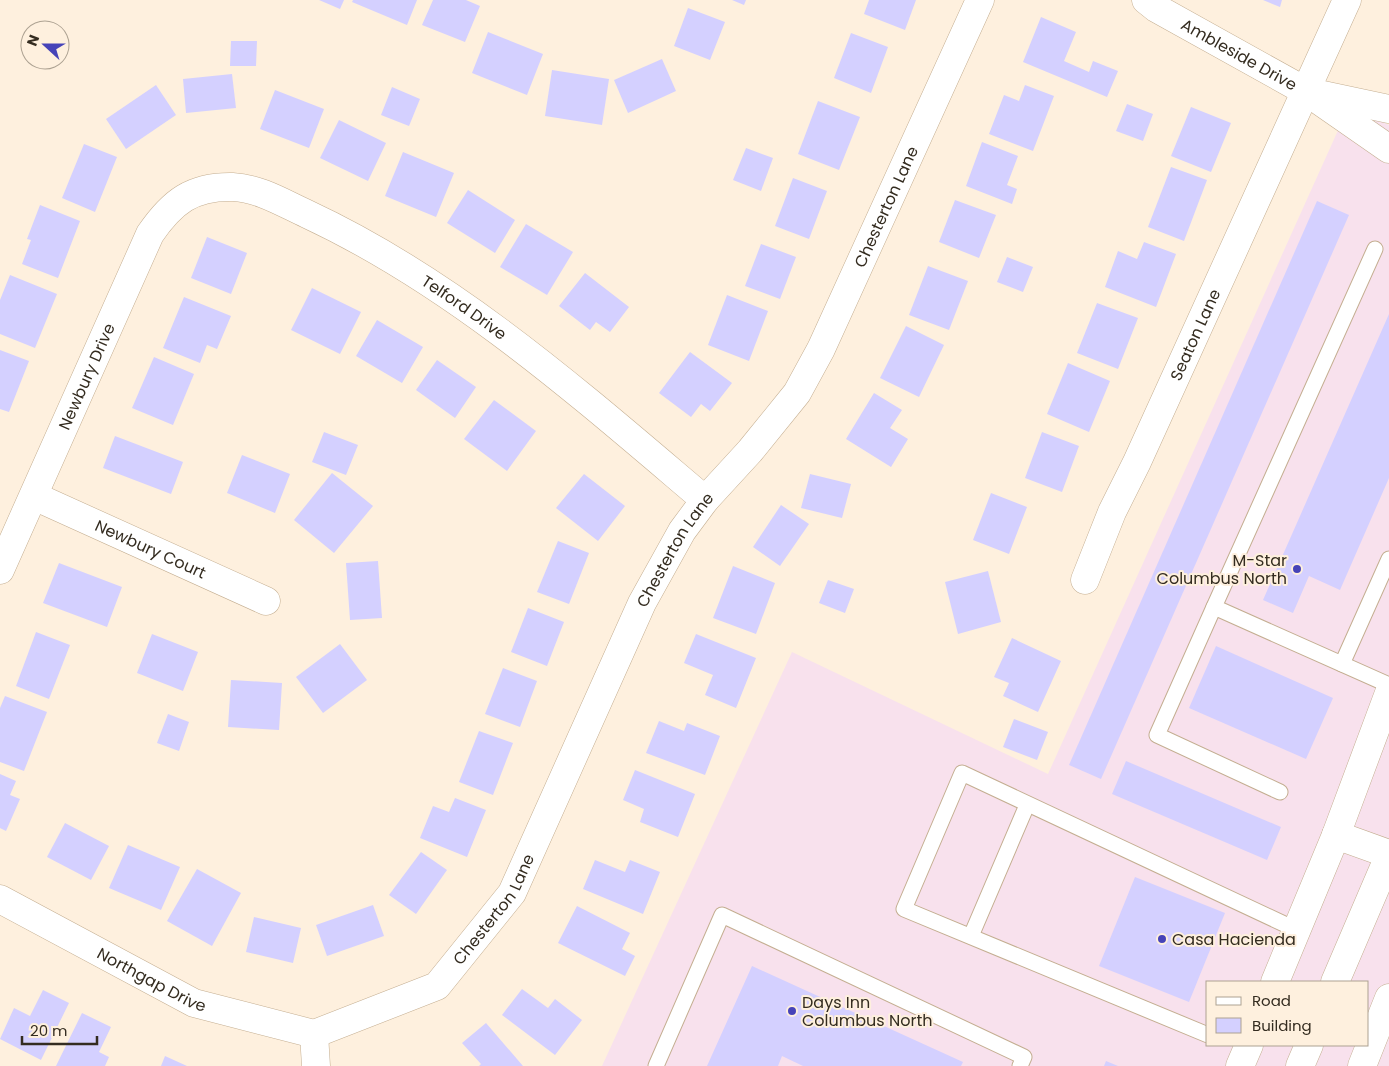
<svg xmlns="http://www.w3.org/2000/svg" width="1389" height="1066" viewBox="0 0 1389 1066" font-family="Poppins,sans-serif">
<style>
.commercial{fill:#f8e1ed;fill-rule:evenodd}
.building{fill:#d4d0ff}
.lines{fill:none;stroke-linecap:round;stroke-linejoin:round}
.service-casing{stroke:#c4ae91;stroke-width:17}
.minor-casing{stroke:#c4ae91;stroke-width:29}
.primary-casing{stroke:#c4ae91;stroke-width:29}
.service{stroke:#fff;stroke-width:15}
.minor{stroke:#fff;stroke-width:28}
.primary{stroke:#fff;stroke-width:28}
.poi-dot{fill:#4643b8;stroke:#fef0de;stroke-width:2}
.labels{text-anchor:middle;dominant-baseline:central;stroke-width:4;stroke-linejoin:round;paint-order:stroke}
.street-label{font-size:16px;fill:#342c20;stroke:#fef0de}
.poi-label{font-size:16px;fill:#342c20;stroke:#fef0de;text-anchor:start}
</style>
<rect width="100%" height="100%" fill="#fef0de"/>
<!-- commercial -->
<path class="commercial" d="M1349 106 1389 125V1066H602L792 652 1048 774ZM1208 982H1368V1045H1208Z"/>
<!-- building -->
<g class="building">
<path d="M319 0H344L340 9Z"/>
<path d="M353 0H417L407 25 352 2Z"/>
<path d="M433 0H466L480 6 465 42 422 25Z"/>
<path d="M732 0H746L744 5Z"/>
<path d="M869 0H916L905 30 864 14Z"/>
<path d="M1263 0H1282L1280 7Z"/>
<path d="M688 8 725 22 710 60 674 46Z"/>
<path d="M1041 17 1076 32 1064 61 1089 72 1093 61 1118 71 1107 97 1023 62Z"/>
<path d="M488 32 543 54 527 95 472 73Z"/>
<path d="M851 33 888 47 871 93 834 78Z"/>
<path d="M231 41H257L256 66H230Z"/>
<path d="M662 59 676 91 628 113 614 80Z"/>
<path d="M552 70 609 79 602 125 545 116Z"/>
<path d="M232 74 236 108 186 113 183 79Z"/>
<path d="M156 85 176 115 126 149 106 119Z"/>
<path d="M1025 85 1054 96 1033 151 989 134 1004 95 1019 101Z"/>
<path d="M392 87 420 99 409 126 381 115Z"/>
<path d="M275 90 324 109 309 148 260 129Z"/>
<path d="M818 101 860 117 839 170 798 154Z"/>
<path d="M1127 104 1153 114 1143 141 1116 131Z"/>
<path d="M1191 107 1231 123 1211 172 1171 156Z"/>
<path d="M339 120 386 143 368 181 320 158Z"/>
<path d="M982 142 1018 156 1007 185 1017 189 1012 204 966 186Z"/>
<path d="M84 144 117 157 95 212 62 198Z"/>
<path d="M746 148 773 158 761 191 733 180Z"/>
<path d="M403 152 454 173 436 217 385 196Z"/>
<path d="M1171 167 1207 180 1184 241 1148 227Z"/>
<path d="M793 178 827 191 809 239 775 226Z"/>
<path d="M468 190 515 220 495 253 447 223Z"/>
<path d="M955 200 996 215 979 258 939 242Z"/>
<path d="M1317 201 1349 215 1101 779 1069 765Z"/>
<path d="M40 205 80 221 58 278 22 264 31 240 27 239Z"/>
<path d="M526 224 573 252 547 295 500 267Z"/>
<path d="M207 237 247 253 231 294 191 278Z"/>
<path d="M1144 242 1176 254 1156 307 1105 287 1118 251 1137 259Z"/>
<path d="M761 244 796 257 780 299 745 286Z"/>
<path d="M1007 257 1033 267 1023 292 997 282Z"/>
<path d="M928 266 968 281 949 330 909 315Z"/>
<path d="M585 273 629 307 610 332 596 322 590 330 559 306Z"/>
<path d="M10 275 57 294 35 348 0 334V300Z"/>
<path d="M312 288 361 312 340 354 291 330Z"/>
<path d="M727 295 768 311 749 361 708 345Z"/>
<path d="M184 297 231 316 217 349 207 345 200 363 163 348Z"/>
<path d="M1097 303 1138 318 1118 369 1077 353Z"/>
<path d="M1389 314V478L1340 590 1309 576 1293 613 1263 600Z"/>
<path d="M377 320 423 347 402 383 356 356Z"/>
<path d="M906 326 944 345 919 397 880 378Z"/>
<path d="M0 350 29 361 9 412 0 409Z"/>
<path d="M690 352 732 383 710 411 701 404 691 417 659 393Z"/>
<path d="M154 357 194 374 173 425 132 408Z"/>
<path d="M437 360 476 387 455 418 416 390Z"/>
<path d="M1068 363 1110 381 1089 432 1047 414Z"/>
<path d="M874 393 902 410 890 428 908 439 891 467 846 439Z"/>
<path d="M494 400 536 431 507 471 464 439Z"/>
<path d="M324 432 358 445 346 475 312 462Z"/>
<path d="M1042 432 1079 446 1062 492 1025 478Z"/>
<path d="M115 436 183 462 171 494 103 468Z"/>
<path d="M242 455 290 474 275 513 227 493Z"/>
<path d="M332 473 373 506 334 553 294 520Z"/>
<path d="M584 474 625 506 598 541 556 508Z"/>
<path d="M810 474 851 484 842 518 801 508Z"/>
<path d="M991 493 1027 507 1009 554 973 540Z"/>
<path d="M781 505 809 524 780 566 753 547Z"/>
<path d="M558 541 589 553 569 604 537 592Z"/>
<path d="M378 561 382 618 350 620 346 563Z"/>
<path d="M59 563 122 587 107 627 43 603Z"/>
<path d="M733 566 775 583 756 634 713 618Z"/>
<path d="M988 571 1001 622 958 634 945 582Z"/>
<path d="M828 580 854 589 845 613 819 603Z"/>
<path d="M528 608 564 622 547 666 511 652Z"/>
<path d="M36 632 70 645 49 699 16 686Z"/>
<path d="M152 634 198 652 183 691 137 673Z"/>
<path d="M696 634 756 658 736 708 705 695 713 675 684 663Z"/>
<path d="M1012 638 1061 661 1038 712 1003 696 1009 683 994 677Z"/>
<path d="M340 644 367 680 323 713 296 677Z"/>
<path d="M1216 646 1333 698 1306 759 1189 708Z"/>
<path d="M503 668 537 681 520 727 485 714Z"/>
<path d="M231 680 282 683 279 730 228 727Z"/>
<path d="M5 696 47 712 24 771 0 762V708Z"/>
<path d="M168 714 189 722 179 751 157 743Z"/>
<path d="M1014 719 1048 732 1037 760 1003 747Z"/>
<path d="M659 721 684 731 687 723 720 736 705 775 646 753Z"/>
<path d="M479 731 513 743 493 795 459 782Z"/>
<path d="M1126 761 1281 827 1267 860 1112 794Z"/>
<path d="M635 770 695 794 678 837 640 822 644 809 623 800Z"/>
<path d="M0 774 16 781 10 795 20 799 6 831 0 828Z"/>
<path d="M455 798 486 810 467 857 420 838 433 806 449 812Z"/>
<path d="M65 823 109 846 91 880 47 857Z"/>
<path d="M128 845 180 867 161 910 109 888Z"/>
<path d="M421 852 447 870 416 914 389 895Z"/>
<path d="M595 860 625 872 630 860 660 872 643 914 583 889Z"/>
<path d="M197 869 241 893 212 946 167 921Z"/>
<path d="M1135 877 1225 913 1189 1002 1099 966Z"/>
<path d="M373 905 384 936 327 956 316 925Z"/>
<path d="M577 906 630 933 622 949 635 956 625 976 558 943Z"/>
<path d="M254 917 301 928 293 963 246 952Z"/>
<path d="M752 966 963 1062 961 1066H803L782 1056 778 1066H707Z"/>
<path d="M522 989 548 1008 555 999 582 1020 555 1055 502 1015Z"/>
<path d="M43 990 69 1003 41 1060 0 1039 14 1008 30 1016Z"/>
<path d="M82 1013 111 1027 99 1052 109 1057 105 1066H56Z"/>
<path d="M486 1023 523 1066H479L481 1064 462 1043Z"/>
<path d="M165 1056 187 1066H161Z"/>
<path d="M1106 1061 1118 1066H1104Z"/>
</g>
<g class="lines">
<!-- service casing -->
<g class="service-casing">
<g id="service">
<path d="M1375 249 1214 607 1389 685"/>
<path d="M1214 607 1157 735 1280 792"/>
<path d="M1342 664 1389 559"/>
<path d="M971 936 1027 805"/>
<path d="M1208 1035 904 909 962 773 1297 930"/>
<path d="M656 1066 722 915 1024 1057 1020 1066"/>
</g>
</g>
<!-- minor casing -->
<g class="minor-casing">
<g id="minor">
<path id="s1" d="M1146 0 1156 8 1307 92 1389 149"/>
<path d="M1318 94 1389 109"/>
<path id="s2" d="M34 496 266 601"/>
<path id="s3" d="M0 570 150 234C172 202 192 186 233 187 259 188 285 204 307 214 455 283 581 395 705 500"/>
<path id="s4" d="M1085 580 1112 512 1137 462 1347 0"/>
<path d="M1336 835 1389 854"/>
<path id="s5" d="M0 899 194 1003 314 1034"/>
<path d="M1275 982 1336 835 1389 693"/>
<path id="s6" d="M314 1034 437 986 512 893 642 603 682 531 705 500 750 451 797 393 821 349 980 0"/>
<path d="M314 1034 316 1066"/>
<path d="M1240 1066 1249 1045"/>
</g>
</g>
<!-- primary casing -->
<g class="primary-casing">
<g id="primary">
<path d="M1335 982 1389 856"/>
<path d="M1300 1066 1309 1045"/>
<path d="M1362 1066 1389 998"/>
</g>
</g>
<!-- service -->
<use href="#service" class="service"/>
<!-- minor -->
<use href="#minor" class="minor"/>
<!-- primary -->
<use href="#primary" class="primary"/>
</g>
<!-- markers -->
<g class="poi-dot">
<circle cx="1297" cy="569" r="5"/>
<circle cx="1162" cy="939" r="5"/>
<circle cx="792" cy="1011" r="5"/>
</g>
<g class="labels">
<!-- street labels -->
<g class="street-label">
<text stroke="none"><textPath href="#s1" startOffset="108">Ambleside Drive</textPath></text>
<text stroke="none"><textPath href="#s6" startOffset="1038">Chesterton Lane</textPath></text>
<text stroke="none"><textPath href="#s3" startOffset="731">Telford Drive</textPath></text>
<text stroke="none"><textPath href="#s4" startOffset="269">Seaton Lane</textPath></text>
<text stroke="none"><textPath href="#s3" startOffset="212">Newbury Drive</textPath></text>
<text stroke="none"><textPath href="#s2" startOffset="128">Newbury Court</textPath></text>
<text stroke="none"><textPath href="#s6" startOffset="632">Chesterton Lane</textPath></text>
<text stroke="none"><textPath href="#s6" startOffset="228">Chesterton Lane</textPath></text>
<text stroke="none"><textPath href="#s5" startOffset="172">Northgap Drive</textPath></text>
</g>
<!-- poi labels -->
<g class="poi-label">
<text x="1287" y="560" text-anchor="end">M-Star<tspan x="1287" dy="18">Columbus North</tspan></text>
<text x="1172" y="939">Casa Hacienda</text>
<text x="802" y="1002">Days Inn<tspan x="802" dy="18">Columbus North</tspan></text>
</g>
</g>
<!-- legend -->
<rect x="1206" y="981" width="162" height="65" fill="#fef0de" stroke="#ada292"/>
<rect x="1216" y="997" width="25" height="8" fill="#ffffff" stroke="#ada292"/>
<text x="1252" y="1006" font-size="15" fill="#342c20">Road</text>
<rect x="1216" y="1018" width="25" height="15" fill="#d4d0ff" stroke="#ada292"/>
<text x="1252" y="1031" font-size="15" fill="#342c20">Building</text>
<!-- north arrow -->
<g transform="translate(45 45) rotate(291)"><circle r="24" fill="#fef0de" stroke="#ada292"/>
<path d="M0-4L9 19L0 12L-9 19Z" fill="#4643b8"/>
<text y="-8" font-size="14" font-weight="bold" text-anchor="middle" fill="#342c20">N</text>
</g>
<!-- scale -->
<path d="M22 1036v8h75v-8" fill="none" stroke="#342c20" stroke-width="2.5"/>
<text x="30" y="1036" font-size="15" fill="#342c20" stroke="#fef0de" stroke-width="4" paint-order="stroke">20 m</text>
</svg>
